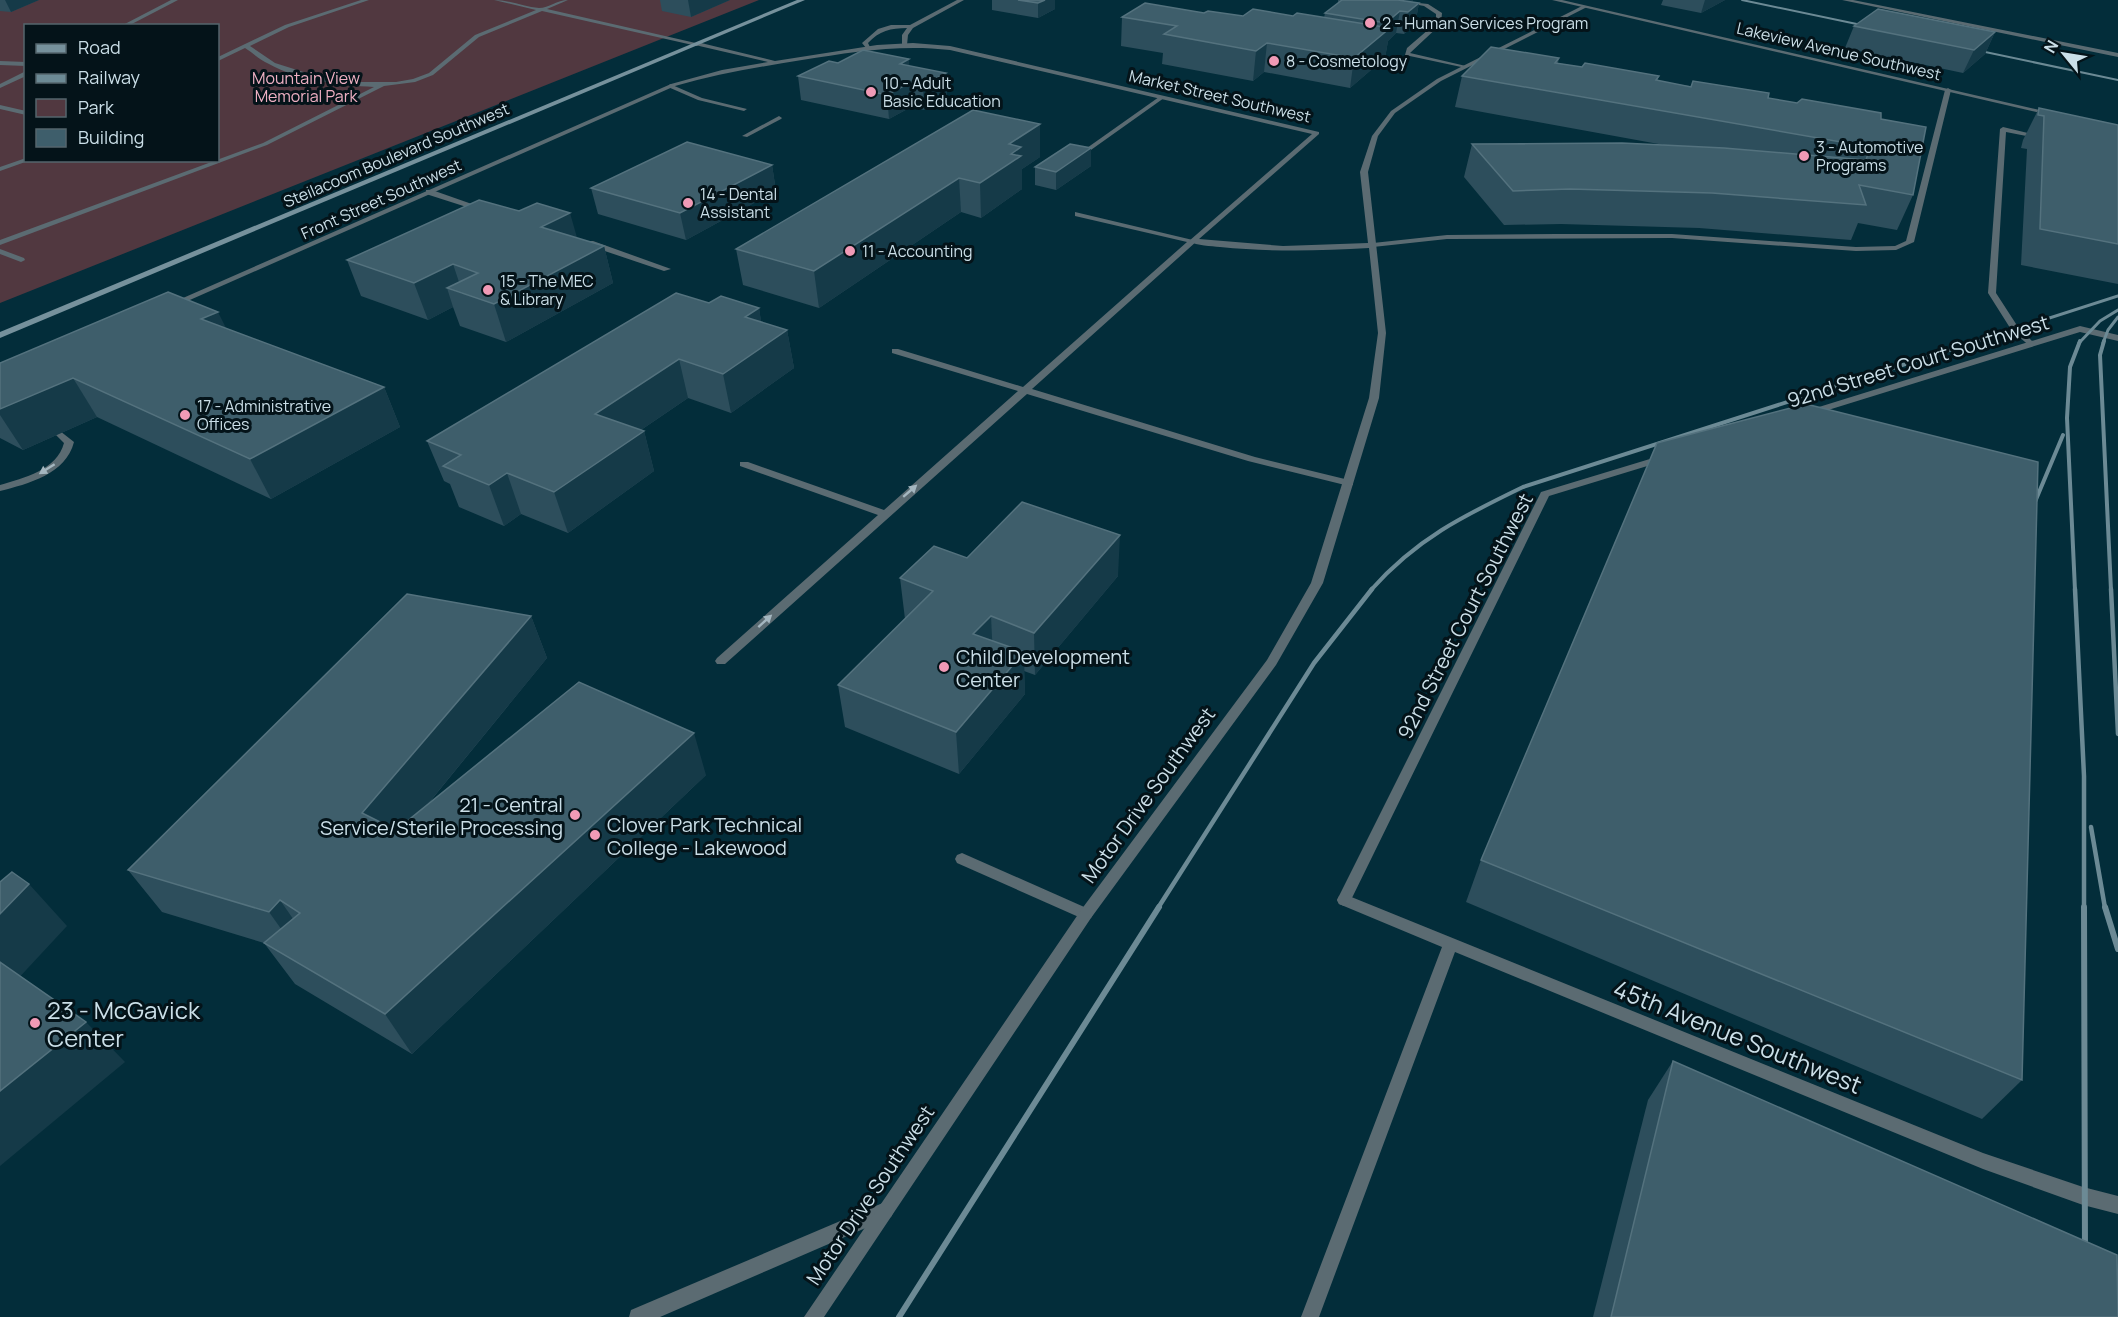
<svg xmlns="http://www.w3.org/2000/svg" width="2118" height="1317" viewBox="0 0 2118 1317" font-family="Manrope,sans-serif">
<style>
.green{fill:#513840;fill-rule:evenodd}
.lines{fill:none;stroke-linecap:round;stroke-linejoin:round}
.service{fill:#5b6b72;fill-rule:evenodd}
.minor{fill:#5b6b72;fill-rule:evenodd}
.tertiary{fill:#5b6b72;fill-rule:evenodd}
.secondary{fill:#76919c;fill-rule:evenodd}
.rail-far4{stroke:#6c8a95;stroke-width:2}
.rail-far3{stroke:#6c8a95;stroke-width:3}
.rail-far2{stroke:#6c8a95;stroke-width:4}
.rail-far1{stroke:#6c8a95;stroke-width:4.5}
.rail{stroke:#6c8a95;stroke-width:6}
.wall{fill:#2d4e5c}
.shaded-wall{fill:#153a48}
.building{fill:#3e5e6b;stroke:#54727e;stroke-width:1.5}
.oneway{fill:#a4b6bf}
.poi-dot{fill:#f09ab6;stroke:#041319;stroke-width:2}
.labels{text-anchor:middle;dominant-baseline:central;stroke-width:6;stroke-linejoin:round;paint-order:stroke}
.far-poi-label{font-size:16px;fill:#cbdfe8;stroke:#041319;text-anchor:start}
.far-street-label{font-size:16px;fill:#cbdfe8;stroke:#041319}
.far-park-label{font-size:16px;fill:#efb0c3;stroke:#041319}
.street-label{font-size:20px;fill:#cbdfe8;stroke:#041319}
.poi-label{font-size:20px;fill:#cbdfe8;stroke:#041319;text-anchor:start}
.near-poi-label{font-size:24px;fill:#cbdfe8;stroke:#041319;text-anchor:start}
.near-street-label{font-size:24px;fill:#cbdfe8;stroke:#041319}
</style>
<rect width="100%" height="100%" fill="#032d3a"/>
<!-- green -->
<path class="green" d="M0 0H759L0 303ZM26 26H218V160H26Z"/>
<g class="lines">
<!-- service -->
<g class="service">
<path d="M171 0H178L128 26H121Z"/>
<path d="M361 0H369L289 27 250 46 275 63 313 75 354 82H396L413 79 429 73 475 35 536 10 494 0C510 0 524 7 539 8 549 8 557 0 568 0L547 9 700 44 697 46 542 11 479 37 433 75 415 82 384 86 267 145 0 245V240L263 143 374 87C340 85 299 81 269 64 260 60 253 53 245 48L218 61V57L285 25Z"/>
<path d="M957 0H964L913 28 908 35 907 45 902 44V35L907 28C891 28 879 31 868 43L871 49H867L862 43 878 29 891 25H910Z"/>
<path d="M1392 0 1428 4 1442 13 1441 24 1410 53 1466 66V68L1405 55 1407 48 1436 23V14L1424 6Z"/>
<path d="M1842 0H1853L2118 53V57Z"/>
<path d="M0 61 26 62V66L0 65Z"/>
<path d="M26 71V76L0 88V84Z"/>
<path d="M670 84 702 98 747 109 744 111 698 100 668 87Z"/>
<path d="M1948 88 1951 90 1914 242 1896 250 1856 251 1672 238 1447 239 1373 247 1369 245 1373 243 1447 235 1557 234H1672L1856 247 1895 246 1906 241 1945 90Z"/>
<path d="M1159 97 1164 98 1081 157H1077V155Z"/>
<path d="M0 105 26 111V115L0 109Z"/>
<path d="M779 116 782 118 781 119 747 137 742 136Z"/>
<path d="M2003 127 2044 137 2041 139 2006 132 1996 293 2018 327 2035 344 2031 347 2012 331 1988 293 2000 129Z"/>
<path d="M26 158V160L28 161 0 171V167Z"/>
<path d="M426 190H432L486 209 479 211 426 194Z"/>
<path d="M1075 212 1197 241 1032 389 1255 457 1353 481V485L1349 486 1248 461 1027 394 725 664H717L715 661 717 658 878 515 740 466V462H748L884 510 1018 391 892 353V349H898L1023 387 1187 242 1075 216Z"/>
<path d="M587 241H593L671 269 664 271 587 245Z"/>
<path d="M0 249 24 258 25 260 21 262 0 254Z"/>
<path d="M60 431 74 442C66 474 28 484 0 491V485C24 478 57 470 64 443L55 434Z"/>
<path d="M962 853 1091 910 1093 914 1091 918 1086 920 1081 918 957 863 955 859 957 855Z"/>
<path d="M1344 894 1983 1153 2083 1187 2118 1196V1214L2083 1205 1983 1169 1455 952 1319 1317H1301L1442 947 1339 904 1337 900 1339 896Z"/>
<path d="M885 1202 891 1205 894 1211 891 1217 660 1317H629L631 1310Z"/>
</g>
<!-- minor -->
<g class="minor">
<path d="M1582 6 1587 7 1441 81 1395 113 1378 136 1368 172 1386 333 1379 398 1323 583 1276 665 1091 918 824 1317H804L1081 910 1267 660 1311 583 1369 398 1378 333 1369 248C1319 251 1270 252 1220 247 1211 246 1197 246 1189 241L1312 134 950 50C900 44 852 52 802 60 759 67 717 74 675 86L174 307 167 305 671 84 722 70 768 62 695 45 697 42 775 61 877 45 913 43 950 46 1319 132V134L1199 239 1283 246 1368 243 1360 172 1372 136 1391 111 1437 79Z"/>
<path d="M2080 326 2118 335V341L2080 332 1812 415H1806L1804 413 1806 411Z"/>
<path d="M1663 455 1667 456V460L1549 496 1349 904 1344 906 1339 904 1337 900 1541 492Z"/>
</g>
<!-- tertiary -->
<path class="tertiary" d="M1552 0H1562L2057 114 2054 116Z"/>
<!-- secondary -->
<path class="secondary" d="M797 0H805L0 338V332Z"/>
<!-- rail-far4 -->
<g class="rail-far4">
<path d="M1742 0 1871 27"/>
<path d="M1971 49 2118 80"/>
</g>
<!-- rail-far3 -->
<g class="rail-far3">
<path d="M1972 343 2118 296"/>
<path d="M2079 343 2100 321 2118 310"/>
<path d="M2103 343 2108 330 2118 317"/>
</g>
<!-- rail-far2 -->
<g class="rail-far2">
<path d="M2104 341 2100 355 2111 590"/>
<path d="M2032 509 2063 435"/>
<path d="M1371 590C1416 539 1463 516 1523 487L1977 341"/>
<path d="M2075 590 2067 418 2070 367 2080 341"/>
</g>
<!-- rail-far1 -->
<g class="rail-far1">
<path d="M2075 589 2084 776V908"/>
<path d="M2111 589 2118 734"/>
<path d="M2091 827 2105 908"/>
<path d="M1158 908 1314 663 1372 589"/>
</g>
<!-- rail -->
<g class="rail">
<path d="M2084 907 2085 1256"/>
<path d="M2105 907 2118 949"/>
<path d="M899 1317 1159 907"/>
</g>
</g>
<!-- wall -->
<g class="wall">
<path d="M0 0H39L11 12 0 11Z"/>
<path d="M660 0H730L691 17 662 11Z"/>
<path d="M992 0H1055V9L1038 18 992 10Z"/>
<path d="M1338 0H1413L1412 2 1419 3 1415 25 1404 34 1396 33 1388 41 1385 58 1350 88 1264 72 1253 81 1162 64 1163 53 1121 46 1122 17 1204 13 1243 16H1293L1324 18 1325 13 1338 3Z"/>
<path d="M1663 0H1725L1701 13 1661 5Z"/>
<path d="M1854 26 1995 32 1985 54 1963 73 1845 48Z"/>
<path d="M1559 58 1558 63 1582 67 1659 76 1657 81 1768 98 1881 119 1913 195 1897 230 1858 223 1851 240 1699 228 1561 224 1504 225 1464 177 1472 144 1664 145 1455 107 1462 76Z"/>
<path d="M838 63 909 66 946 73 947 97 924 110 911 107 889 119 801 100 798 76Z"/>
<path d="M2039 108 2118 125V284L2021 265 2027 149 2021 148 2023 140Z"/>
<path d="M1040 124V157L1022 169V189L981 218 961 212 819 308 743 285 736 249Z"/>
<path d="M772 165 776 191 686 240 598 214 591 188Z"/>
<path d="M1091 166 1056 190 1035 185V167Z"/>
<path d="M577 238 604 246 613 283 506 342 460 326 453 307 428 320 361 296 347 260Z"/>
<path d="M709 303 759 308 761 322 787 330 794 368 731 413 688 398 641 430 644 431 654 471 568 533 521 514 504 526 459 507 450 484 444 481 427 441Z"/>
<path d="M226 329 384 387 400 427 271 499 97 417 23 450 0 438V363Z"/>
<path d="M967 558 1118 576 1035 675 1024 671 1025 694 959 774 845 727 838 685 905 619 900 578Z"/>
<path d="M531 616 547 658 428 804 706 775 412 1054 295 984 264 943 162 912 128 870Z"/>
<path d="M1481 860 2022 1080 1982 1119 1466 902Z"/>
<path d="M1673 1061 2118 1317H1593L1648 1100Z"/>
</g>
<!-- shaded-wall -->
<g class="shaded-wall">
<path d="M5 0H39L11 12Z"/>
<path d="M688 0H730L691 17Z"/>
<path d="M1040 0H1055V9L1038 18V3Z"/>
<path d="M1396 0H1413L1411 10 1419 3 1415 25 1404 34 1408 12 1400 11 1396 33 1388 41 1385 58 1350 88 1354 58 1385 32 1386 23Z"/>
<path d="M1705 0H1725L1701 13Z"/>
<path d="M1995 32 1985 54 1963 73 1974 50Z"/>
<path d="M1267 43 1264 72 1253 81 1256 51Z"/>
<path d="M909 59 911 107 889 119 887 95 900 64Z"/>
<path d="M946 73 947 97 924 110 923 86Z"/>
<path d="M1040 124V157L1022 169V189L981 218 980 183 1009 144Z"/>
<path d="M1091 148V166L1056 190V172Z"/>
<path d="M772 165 776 191 686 240 680 213Z"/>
<path d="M959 178 961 212 819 308 814 271Z"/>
<path d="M570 213 580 248 541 227Z"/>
<path d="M604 246 613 283 506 342 494 304Z"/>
<path d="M453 264 463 294 447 288 453 307 428 320 414 283Z"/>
<path d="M759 308 765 345 787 330 794 368 731 413 723 374 745 317Z"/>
<path d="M218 312 237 350 201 319Z"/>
<path d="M679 359 688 398 607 453 595 414Z"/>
<path d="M73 378 97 417 23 450 0 415V409Z"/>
<path d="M384 387 400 427 271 499 250 459Z"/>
<path d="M644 431 654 471 568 533 554 492Z"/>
<path d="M507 473 521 514 504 526 489 485Z"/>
<path d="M1120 535 1118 576 1035 675 1034 633Z"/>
<path d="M531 616 547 658 386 855 362 813Z"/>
<path d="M991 616 993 658 973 634Z"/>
<path d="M1024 652 1025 694 959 774 956 732Z"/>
<path d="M694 733 706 775 412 1054 385 1014Z"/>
<path d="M29 884 67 926 14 983 0 970V914Z"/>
<path d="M280 900 309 942 299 954 269 912Z"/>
<path d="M86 1022 125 1062 0 1166V1091Z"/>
</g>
<!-- building -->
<g class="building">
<path d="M1018 0H1045L1038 3Z"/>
<path d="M1342 0H1398L1419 3 1408 12 1400 11 1386 23 1325 13Z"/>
<path d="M1145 3 1204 13 1208 11 1243 16 1253 9 1293 16 1297 13 1390 28 1354 58 1267 43 1256 51 1164 34 1177 26 1122 17Z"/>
<path d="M1878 9 1995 32 1974 50 1854 26Z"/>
<path d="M1491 47 1559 58 1555 63 1582 67 1585 63 1659 76 1656 80 1691 87 1693 81 1769 93 1768 98 1797 103 1802 99 1881 113V119L1926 127 1913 195 1859 185 1866 205 1712 193 1570 189 1513 191 1472 144 1622 143 1724 148 1866 160 1870 147 1462 76Z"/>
<path d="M863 50 909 59 900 64 946 73 923 86 909 83 887 95 798 76 829 61 838 63Z"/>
<path d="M2039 108 2118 125V244L2040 229 2044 116 2038 115Z"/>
<path d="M973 110 1040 124 1009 144 1021 147 1011 154 1021 156 980 183 959 178 814 271 736 249Z"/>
<path d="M687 142 772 165 680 213 591 188Z"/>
<path d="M1070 144 1091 148 1056 172 1035 167Z"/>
<path d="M479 200 519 211 537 203 570 213 541 227 604 246 494 304 447 288 478 273 453 264 414 283 347 260Z"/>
<path d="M168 292 218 312 201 319 384 387 250 459 73 378 0 409V363Z"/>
<path d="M676 293 709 303 721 296 759 308 745 317 787 330 723 374 679 359 595 414 644 431 554 492 507 473 489 485 443 466 461 455 427 441Z"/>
<path d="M1806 404 2038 462 2022 1080 1481 860 1657 443Z"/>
<path d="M1022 502 1120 535 1034 633 991 616 973 634 1024 652 956 732 838 685 933 591 900 578 934 546 967 558Z"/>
<path d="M407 594 531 616 362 813 396 830 579 682 694 733 385 1014 264 943 300 913 280 900 269 912 128 870Z"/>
<path d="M12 872 29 884 0 914V882Z"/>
<path d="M0 962 86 1022 0 1091Z"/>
<path d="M1673 1061 2117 1255 2118 1317H1611Z"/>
</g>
<!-- one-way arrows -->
<defs><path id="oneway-solid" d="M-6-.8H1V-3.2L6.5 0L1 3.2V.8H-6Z" transform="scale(1.5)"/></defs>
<g class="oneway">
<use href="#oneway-solid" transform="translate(47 469) rotate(148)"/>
<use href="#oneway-solid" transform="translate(910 491) rotate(-41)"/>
<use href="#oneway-solid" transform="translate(765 621) rotate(-42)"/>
</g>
<!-- markers -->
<g class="poi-dot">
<circle cx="1370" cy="23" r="6"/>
<circle cx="1274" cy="61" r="6"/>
<circle cx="871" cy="92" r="6"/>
<circle cx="1804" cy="156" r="6"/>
<circle cx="688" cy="203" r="6"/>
<circle cx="850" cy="251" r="6"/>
<circle cx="488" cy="290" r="6"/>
<circle cx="185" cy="415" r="6"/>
<circle cx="944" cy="667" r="6"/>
<circle cx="575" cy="815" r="6"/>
<circle cx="595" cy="835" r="6"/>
<circle cx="35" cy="1023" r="6"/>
</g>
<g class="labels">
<!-- far-poi labels -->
<g class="far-poi-label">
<text x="1382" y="23">2 - Human Services Program</text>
<text x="1286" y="61">8 - Cosmetology</text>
<text x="883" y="83">10 - Adult<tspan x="883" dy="18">Basic Education</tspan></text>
<text x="1816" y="147">3 - Automotive<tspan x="1816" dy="18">Programs</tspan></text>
<text x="700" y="194">14 - Dental<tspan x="700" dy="18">Assistant</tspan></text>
<text x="862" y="251">11 - Accounting</text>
<text x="500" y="281">15 - The MEC<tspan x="500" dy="18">&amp; Library</tspan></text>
<text x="197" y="406">17 - Administrative<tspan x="197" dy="18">Offices</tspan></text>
</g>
<!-- far-street labels -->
<g class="far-street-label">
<text transform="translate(1839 51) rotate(13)">Lakeview Avenue Southwest</text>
<text transform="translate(1220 96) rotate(13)">Market Street Southwest</text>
<text transform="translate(396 155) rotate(-23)">Steilacoom Boulevard Southwest</text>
<text transform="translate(381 199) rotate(-24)">Front Street Southwest</text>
</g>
<!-- far-park labels -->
<g class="far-park-label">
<text x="306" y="78">Mountain View<tspan x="306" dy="18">Memorial Park</tspan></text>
</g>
<!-- street labels -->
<g class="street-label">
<text transform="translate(1918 361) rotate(-17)">92nd Street Court Southwest</text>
<text transform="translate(1465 616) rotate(-63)">92nd Street Court Southwest</text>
<text transform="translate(1148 795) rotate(-54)">Motor Drive Southwest</text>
<text transform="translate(870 1195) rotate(-56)">Motor Drive Southwest</text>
</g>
<!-- poi labels -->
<g class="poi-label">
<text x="956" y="656">Child Development<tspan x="956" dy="23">Center</tspan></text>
<text x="563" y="804" text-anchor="end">21 - Central<tspan x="563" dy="23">Service/Sterile Processing</tspan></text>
<text x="607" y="824">Clover Park Technical<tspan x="607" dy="23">College - Lakewood</tspan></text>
</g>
<!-- near-poi labels -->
<g class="near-poi-label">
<text x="47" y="1009">23 - McGavick<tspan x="47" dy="28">Center</tspan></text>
</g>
<!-- near-street labels -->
<g class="near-street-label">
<text transform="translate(1738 1036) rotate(22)">45th Avenue Southwest</text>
</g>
</g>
<!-- legend -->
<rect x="24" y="24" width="195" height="138" fill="#041319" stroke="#54656c" stroke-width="1.5"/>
<rect x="36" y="44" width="30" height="9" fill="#76919c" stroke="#54656c" stroke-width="1.5"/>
<text x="78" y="54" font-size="18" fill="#cbdfe8">Road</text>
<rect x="36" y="74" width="30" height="9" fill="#6c8a95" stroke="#54656c" stroke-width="1.5"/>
<text x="78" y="84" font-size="18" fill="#cbdfe8">Railway</text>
<rect x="36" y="99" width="30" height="18" fill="#513840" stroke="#54656c" stroke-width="1.5"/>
<text x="78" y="114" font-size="18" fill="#cbdfe8">Park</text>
<rect x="36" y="129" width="30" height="18" fill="#3e5e6b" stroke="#54656c" stroke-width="1.5"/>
<text x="78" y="144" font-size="18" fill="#cbdfe8">Building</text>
<!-- north arrow -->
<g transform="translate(2064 54) rotate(300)" stroke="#041319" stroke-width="4.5" paint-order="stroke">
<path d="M0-4.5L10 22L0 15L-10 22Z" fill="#cbdfe8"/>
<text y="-9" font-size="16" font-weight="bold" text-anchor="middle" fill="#cbdfe8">N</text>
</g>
</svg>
